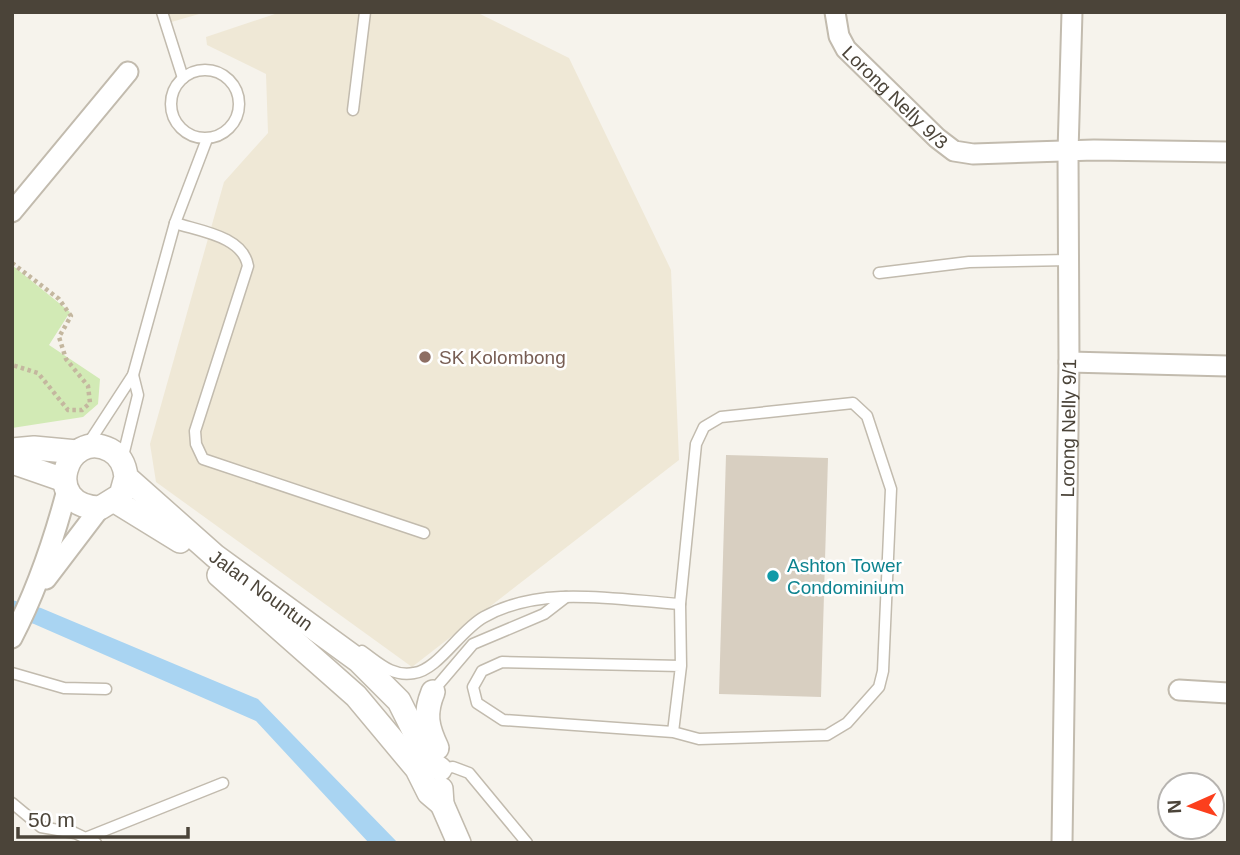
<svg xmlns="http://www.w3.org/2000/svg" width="1240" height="855" viewBox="0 0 1240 855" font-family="Arial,sans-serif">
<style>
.education{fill:#efe8d6}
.green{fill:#d2eab5}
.water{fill:#a9d4f2}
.building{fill:#d8cfc1}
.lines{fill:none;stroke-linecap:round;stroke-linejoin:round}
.service-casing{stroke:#c2bbae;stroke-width:13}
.minor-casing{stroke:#c2bbae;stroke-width:23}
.tertiary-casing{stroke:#c2bbae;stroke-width:26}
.path{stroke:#c4b79f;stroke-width:4.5;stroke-dasharray:3.5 3.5;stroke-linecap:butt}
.service{stroke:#fff;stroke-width:10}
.minor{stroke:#fff;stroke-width:19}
.tertiary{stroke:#fff;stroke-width:23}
.education-dot{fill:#8d6e63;stroke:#fff;stroke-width:2.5}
.culture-dot{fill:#0f9aa8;stroke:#fff;stroke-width:2.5}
.labels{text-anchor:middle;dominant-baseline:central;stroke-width:5;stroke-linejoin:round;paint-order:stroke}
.street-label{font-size:19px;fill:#4b4439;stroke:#fff}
.education-label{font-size:19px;fill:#785e54;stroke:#fff;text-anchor:start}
.culture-label{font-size:19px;fill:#0d838f;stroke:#fff;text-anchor:start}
</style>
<rect width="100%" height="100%" fill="#f6f3ec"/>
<!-- education -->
<g class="education">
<path d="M157 12H206L161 25Z"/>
<path d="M281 12H476L569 58 671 270 679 460 412 667 156 482 150 444 224 182 268 133 266 74 207 45 206 37Z"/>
</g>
<!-- green -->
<path class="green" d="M12 265 70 312 49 345 100 379 98 404 83 417 12 428Z"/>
<!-- water -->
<path class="water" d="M12 600 41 608 258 699 398 843H369L256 721 34 624 12 617Z"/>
<!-- building -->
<path class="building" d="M726 455 828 458 821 697 719 694Z"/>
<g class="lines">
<!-- service casing -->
<g class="service-casing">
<g id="service">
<path d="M162 12 183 78"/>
<circle cx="205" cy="104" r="34"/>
<path d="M353 110 365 12"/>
<path d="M175 223C199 231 243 236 248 266L195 431 196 444 203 459 424 533"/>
<path d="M879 273 969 262 1069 260"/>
<path d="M88 444 133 375 175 223 207 139"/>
<path d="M122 460 138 395 133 375"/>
<path d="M362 651C379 663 392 677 414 673 438 670 460 630 484 617 543 584 616 600 680 604"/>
<path d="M12 673 64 688 106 689"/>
<path d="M433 691 473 644 544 614 566 597"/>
<path d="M673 732 681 666 680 604 696 444 704 427 721 417 853 403 867 416 891 489 883 671 879 687 847 723 827 735 699 739 673 732 503 720 477 703 473 687 482 671 502 662 681 666"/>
<path d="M441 769 453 767 469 773 527 843"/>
<path d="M12 803 41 827 75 833 96 843"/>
<path d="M88 837 223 783"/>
</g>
</g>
<!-- minor casing -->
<g class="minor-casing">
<g id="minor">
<path id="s1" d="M835 12 839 36 846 49 937 138 954 151 973 154 1094 150 1228 152"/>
<path d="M12 212 128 72"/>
<path d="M1069 362 1228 366"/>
<path d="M46 579 100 508"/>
<path d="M12 638C37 590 53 543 67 490"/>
<path d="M1179 690 1228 693"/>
<path id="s2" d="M1062 843 1069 362 1068 152 1072 12"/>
</g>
</g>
<!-- tertiary casing -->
<g class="tertiary-casing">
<g id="tertiary">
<path d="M12 450 34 448 77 452"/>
<path d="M12 462 64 480"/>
<path id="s3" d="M126 477 121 495 100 508C40 507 66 427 110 450 121 456 125 466 126 477L215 556 359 661 399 701 429 761 440 769"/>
<path d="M115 501 180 541"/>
<path d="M219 575 356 696 417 769 429 793 442 804"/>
<path d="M433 692C424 714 427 727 437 748"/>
<path d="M441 789 442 804 459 843"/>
</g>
</g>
<!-- path -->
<path class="path" d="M12 263 59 299 71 316 59 337 66 359 88 386 90 403 82 410H68L38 373 12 365"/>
<!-- service -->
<use href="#service" class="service"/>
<!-- minor -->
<use href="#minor" class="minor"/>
<!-- tertiary -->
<use href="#tertiary" class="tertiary"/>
</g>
<!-- markers -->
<circle class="education-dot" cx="425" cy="357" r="7"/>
<circle class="culture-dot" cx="773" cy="576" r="7"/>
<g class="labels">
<!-- street labels -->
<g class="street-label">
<text stroke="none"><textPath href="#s1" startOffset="108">Lorong Nelly 9/3</textPath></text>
<text stroke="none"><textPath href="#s2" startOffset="415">Lorong Nelly 9/1</textPath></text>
<text stroke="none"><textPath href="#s3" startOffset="369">Jalan Nountun</textPath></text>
</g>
<!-- education labels -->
<g class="education-label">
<text x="439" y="357">SK Kolombong</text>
</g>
<!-- culture labels -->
<g class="culture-label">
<text x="787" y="565">Ashton Tower<tspan x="787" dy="22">Condominium</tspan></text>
</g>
</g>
<!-- border -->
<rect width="1240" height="855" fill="none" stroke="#4b4439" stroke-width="28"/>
<!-- north arrow -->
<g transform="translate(1191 806) rotate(267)"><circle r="33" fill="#ffffff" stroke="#b7b4b0" stroke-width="2"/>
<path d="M0-5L12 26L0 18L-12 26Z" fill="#fc3f1d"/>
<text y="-10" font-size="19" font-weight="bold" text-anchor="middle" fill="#4b4439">N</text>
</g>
<!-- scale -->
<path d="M18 827v10h170v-10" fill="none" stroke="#4b4439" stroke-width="3.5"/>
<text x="28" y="827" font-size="21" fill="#4b4439" stroke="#ffffff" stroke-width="5" paint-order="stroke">50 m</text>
</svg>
